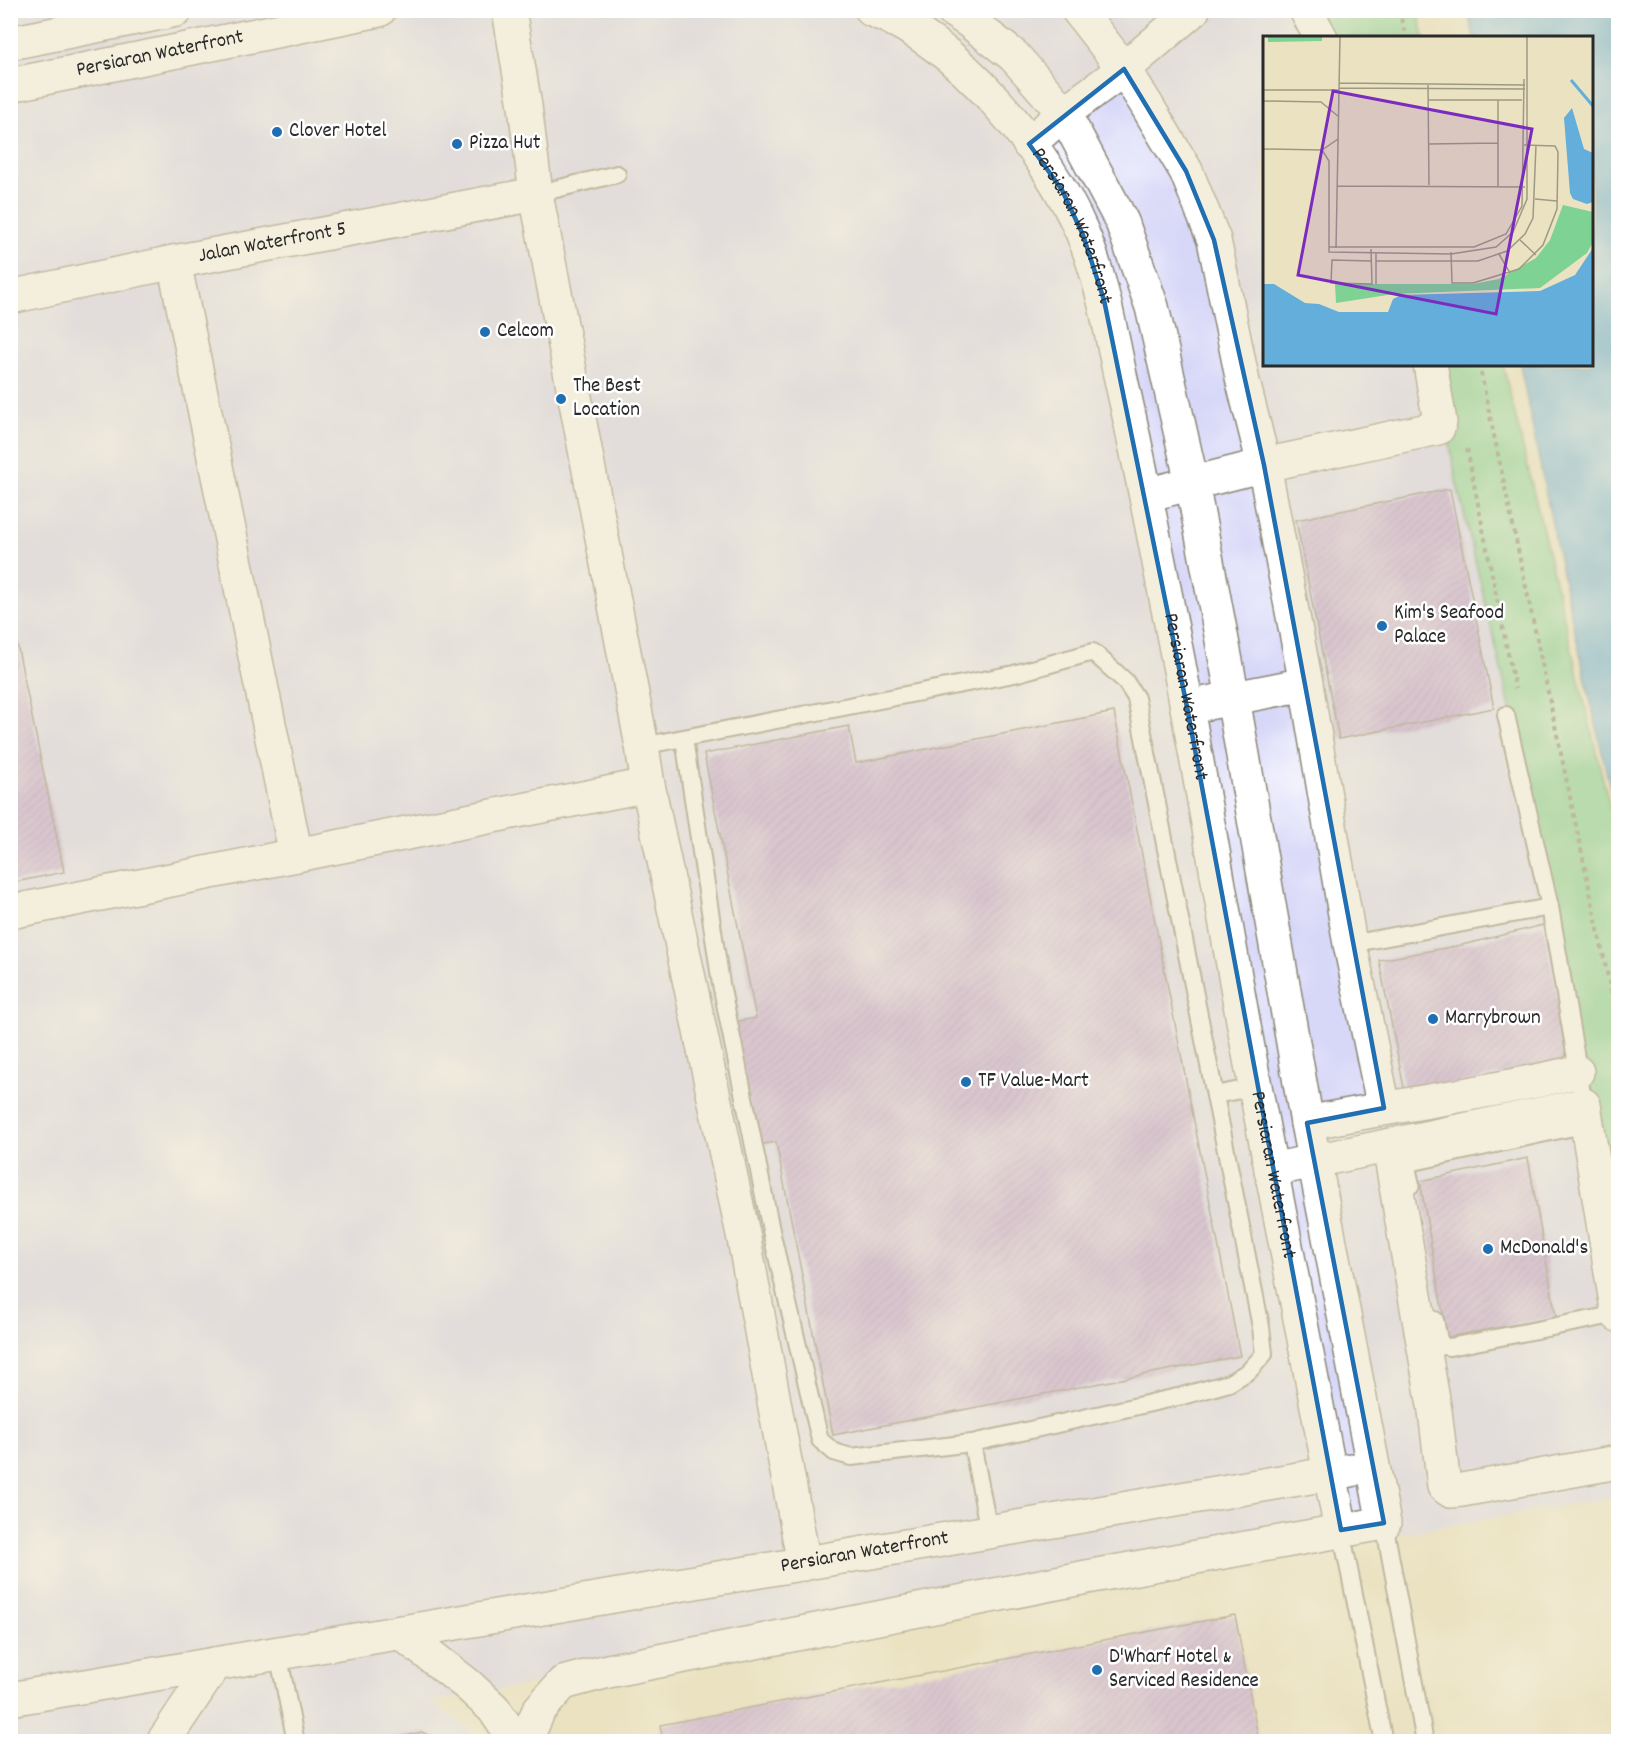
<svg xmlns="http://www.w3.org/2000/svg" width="1629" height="1752" viewBox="0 0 1629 1752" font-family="Dekko,sans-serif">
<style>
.built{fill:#d7d7f8}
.green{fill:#7ed294;stroke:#547e60;stroke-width:1.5}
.water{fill:#63aedb;stroke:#476c83;stroke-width:1.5}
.building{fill:url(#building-hatch)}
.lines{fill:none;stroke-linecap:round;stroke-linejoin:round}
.service-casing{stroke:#8b8676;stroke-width:20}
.minor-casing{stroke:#8b8676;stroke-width:36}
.tertiary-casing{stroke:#8b8676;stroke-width:36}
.path{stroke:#8b8676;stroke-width:4;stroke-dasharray:4.5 4.5;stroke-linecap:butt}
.service{stroke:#fff;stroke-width:16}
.minor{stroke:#fff;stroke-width:33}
.tertiary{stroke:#fff;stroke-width:33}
.marked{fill:none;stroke:#1f6fb2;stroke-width:4.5;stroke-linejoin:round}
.poi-dot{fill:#1f6fb2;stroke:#fff;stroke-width:2}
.labels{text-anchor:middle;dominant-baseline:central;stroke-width:5;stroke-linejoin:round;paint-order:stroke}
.street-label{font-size:21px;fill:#2b2b2b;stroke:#fff}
.poi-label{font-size:21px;fill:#2b2b2b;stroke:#fff;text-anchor:start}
.inset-river{fill:none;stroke:#63aedb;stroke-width:3}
.inset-road{fill:none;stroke:#9e9985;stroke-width:1.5}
.view{fill:#7b2cbf;fill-opacity:0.15;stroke:#7b2cbf;stroke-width:3}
.inset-edge{fill:none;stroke:#2b2b2b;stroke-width:3}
</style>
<defs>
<pattern id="building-hatch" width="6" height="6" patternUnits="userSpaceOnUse" patternTransform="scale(1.5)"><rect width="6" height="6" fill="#c3a3e0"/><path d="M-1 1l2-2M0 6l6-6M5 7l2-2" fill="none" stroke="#9f85b6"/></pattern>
</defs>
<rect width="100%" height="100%" fill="#fff"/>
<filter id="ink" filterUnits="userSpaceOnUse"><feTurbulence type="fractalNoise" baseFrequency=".0167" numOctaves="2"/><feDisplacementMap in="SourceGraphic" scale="12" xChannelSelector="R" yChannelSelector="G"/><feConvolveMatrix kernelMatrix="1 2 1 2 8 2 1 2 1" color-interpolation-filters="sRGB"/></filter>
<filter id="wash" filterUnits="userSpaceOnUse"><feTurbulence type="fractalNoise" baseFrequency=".008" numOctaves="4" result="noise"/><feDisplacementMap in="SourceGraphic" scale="24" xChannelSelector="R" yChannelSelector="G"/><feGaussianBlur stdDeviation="1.35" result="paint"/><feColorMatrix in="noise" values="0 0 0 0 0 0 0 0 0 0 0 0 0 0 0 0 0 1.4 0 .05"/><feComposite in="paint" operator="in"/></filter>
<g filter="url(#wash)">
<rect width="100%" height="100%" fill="#ebe2c1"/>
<!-- built -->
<path class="built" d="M11 11H1417L1423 37 1264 38V364L1487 365 1618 1028V1496L430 1702 470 1730 472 1741H209L253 1732 198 1742H11Z"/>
<!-- green -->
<g class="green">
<path d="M1313 11H1418L1424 37H1331Z"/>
<path d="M1436 365H1503L1618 841V1274L1582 1070 1510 707 1456 480Z"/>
</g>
<!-- water -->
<path class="water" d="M1468 11H1618V814L1610 788 1565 588 1520 365 1592 364V38L1474 37Z"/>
<g id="blocks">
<!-- building -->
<g class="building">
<path d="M1450 489 1494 708 1339 739 1296 520Z"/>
<path d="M10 610 64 872 10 883Z"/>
<path d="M1114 712 1240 1356 833 1435 776 1142 757 1145 733 1022 756 1018 704 754 849 726 856 763Z"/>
<path d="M1543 925 1571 1061 1405 1093 1379 960 1462 945Z"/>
<path d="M1528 1158 1556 1317 1447 1337 1420 1181Z"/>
<path d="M1235 1615 1259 1742H663L660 1725Z"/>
<path d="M422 1732 441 1742H382V1741Z"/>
</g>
</g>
</g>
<g filter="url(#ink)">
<use href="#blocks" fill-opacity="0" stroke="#8b8676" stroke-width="1.5"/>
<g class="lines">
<!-- service casing -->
<g class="service-casing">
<g id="service">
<path d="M536 194 617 174"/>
<path d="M1506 715 1550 907 1584 1105"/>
<path d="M642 746 1014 674 1093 652 1125 681 1136 698 1261 1327 1264 1354 1249 1371 1229 1383 1182 1396 972 1443 851 1457 834 1452 820 1440 772 1235 721 984 684 739"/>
<path d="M1350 944 1550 907"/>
<path d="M1215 1095 1255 1087"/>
<path d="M1411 1185 1407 1167 1409 1163 1587 1124"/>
<path d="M1435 1320 1439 1340 1443 1346 1450 1347 1618 1314"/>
<path d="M972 1443 989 1532"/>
<path d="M1384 1523 1425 1742"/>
<path d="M1341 1530 1384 1742"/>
<path d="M278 1653 296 1742"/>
</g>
</g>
<!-- minor casing -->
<g class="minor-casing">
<g id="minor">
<path d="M509 10 525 106 536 194 642 746 648 785 744 1239 804 1564"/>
<path d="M1078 10 1124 69 1146 104 1186 171 1214 240 1243 382 1264 465 1306 684 1350 944 1384 1108"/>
<path d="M1306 10 1321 38"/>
<path d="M1029 144 1064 113 1124 69 1193 10"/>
<path d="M174 262 296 855"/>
<path id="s1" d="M10 297 174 262 536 194"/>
<path d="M1146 495 1264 465 1438 428 1440 422 1430 364"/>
<path d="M1187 707 1306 684"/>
<path d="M10 912 648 785"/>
<path d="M1307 1123C1397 1105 1488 1093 1577 1072"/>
<path d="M1389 1146 1435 1411 1444 1486 1451 1491 1462 1490 1618 1462"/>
<path d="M1271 1170 1584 1105 1618 1315"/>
<path d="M163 1742 215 1664"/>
</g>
</g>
<!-- tertiary casing -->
<g class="tertiary-casing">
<g id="tertiary">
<path id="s2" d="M872 10C959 42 1046 149 1082 232 1101 277 1110 327 1120 375 1141 466 1158 558 1176 649 1204 794 1228 941 1255 1086 1283 1234 1313 1382 1341 1530"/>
<path d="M10 43 176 10"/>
<path id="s3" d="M10 85 379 10"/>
<path d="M400 1632 468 1685 494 1709 516 1742"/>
<path id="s4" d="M10 1699 1351 1470"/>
<path d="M525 1742 539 1710 563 1683 608 1671 1092 1576 1384 1523 1307 1123 1233 698 1192 483 1152 307 1122 222 1064 113 1014 56 966 19 952 10"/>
</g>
</g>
<!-- path -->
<g class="path">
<path d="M1399 10 1406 38"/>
<path d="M1479 364 1618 1025"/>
<path d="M1467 449 1515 689"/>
</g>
<!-- service -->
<use href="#service" class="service"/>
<!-- minor -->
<use href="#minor" class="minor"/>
<!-- tertiary -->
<use href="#tertiary" class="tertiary"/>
</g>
</g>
<!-- marked area -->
<path d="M0 0H1629V1752H0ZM1124 69 1186 171 1214 240 1264 465 1384 1108 1307 1123 1384 1523 1341 1530 1187 707 1104 300 1083 235 1062 190 1029 144Z" fill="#ebe2c1" fill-opacity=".55" fill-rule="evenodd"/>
<path class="marked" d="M1124 69 1186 171 1214 240 1264 465 1384 1108 1307 1123 1384 1523 1341 1530 1187 707 1104 300 1083 235 1062 190 1029 144Z"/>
<!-- markers -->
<g class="poi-dot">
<circle cx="277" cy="132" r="6"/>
<circle cx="457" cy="144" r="6"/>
<circle cx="485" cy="332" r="6"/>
<circle cx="561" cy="399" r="6"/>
<circle cx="1382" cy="626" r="6"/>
<circle cx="1433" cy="1019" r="6"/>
<circle cx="966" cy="1082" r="6"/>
<circle cx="1488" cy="1249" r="6"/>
<circle cx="1097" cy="1670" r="6"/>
</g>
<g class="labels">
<!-- street labels -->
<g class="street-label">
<text stroke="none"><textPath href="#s3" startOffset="153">Persiaran Waterfront</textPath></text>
<text stroke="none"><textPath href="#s2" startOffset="303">Persiaran Waterfront</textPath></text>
<text stroke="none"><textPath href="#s1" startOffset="268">Jalan Waterfront 5</textPath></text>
<text stroke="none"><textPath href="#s2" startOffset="789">Persiaran Waterfront</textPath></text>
<text stroke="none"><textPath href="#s2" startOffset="1275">Persiaran Waterfront</textPath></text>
<text stroke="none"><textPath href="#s4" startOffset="867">Persiaran Waterfront</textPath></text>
</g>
<!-- poi labels -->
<g class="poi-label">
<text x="289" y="132">Clover Hotel</text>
<text x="469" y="144">Pizza Hut</text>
<text x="497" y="332">Celcom</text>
<text x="573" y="387">The Best<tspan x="573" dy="24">Location</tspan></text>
<text x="1394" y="614">Kim's Seafood<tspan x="1394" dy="24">Palace</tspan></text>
<text x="1445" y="1019">Marrybrown</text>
<text x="978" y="1082">TF Value-Mart</text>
<text x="1500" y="1249">McDonald's</text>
<text x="1109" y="1658">D'Wharf Hotel &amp;<tspan x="1109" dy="24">Serviced Residence</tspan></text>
</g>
</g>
<!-- overview -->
<g transform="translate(1263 36)">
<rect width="330" height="330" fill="#ebe2c1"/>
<path d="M5 1H59V5L5 6ZM300 169 330 176V206L324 217 277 252 131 258 73 267 72 248H210L236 243 273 222 287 204Z" fill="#7ed294"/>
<path d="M309 72 321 113 330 117V166L324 168 310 163 307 157 301 82ZM330 212V329H0L1 248H11L42 267 56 268 76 276H125L130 263 138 259 277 255 312 239Z" fill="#63aedb"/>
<path class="inset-river" d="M308 44 330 70"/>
<path class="inset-road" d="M76 47 262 49M165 49 166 149M76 52 262 53M0 54H76M165 64H259M235 64V150M0 65 58 66 76 81M166 108 235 107M0 113 59 114 75 103M59 114 66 125V216L188 218 233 211 250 196 264 163V1M74 150 262 151M272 163 294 165M257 204 273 219M66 211H211L243 198 259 170 261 43M73 212 77 1M108 213 109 248 68 247 69 224 108 225M188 216 189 247H210L256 233 280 209 294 173 295 116 292 110 261 109M236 218 247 237M113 225H215L244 215 262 198 270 182 273 109M113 248V216"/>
<path class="view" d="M70 55 269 93 233 278 35 239Z"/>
<rect width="330" height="330" class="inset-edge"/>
</g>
<!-- margin -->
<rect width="1629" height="1752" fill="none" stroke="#fff" stroke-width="36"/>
</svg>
